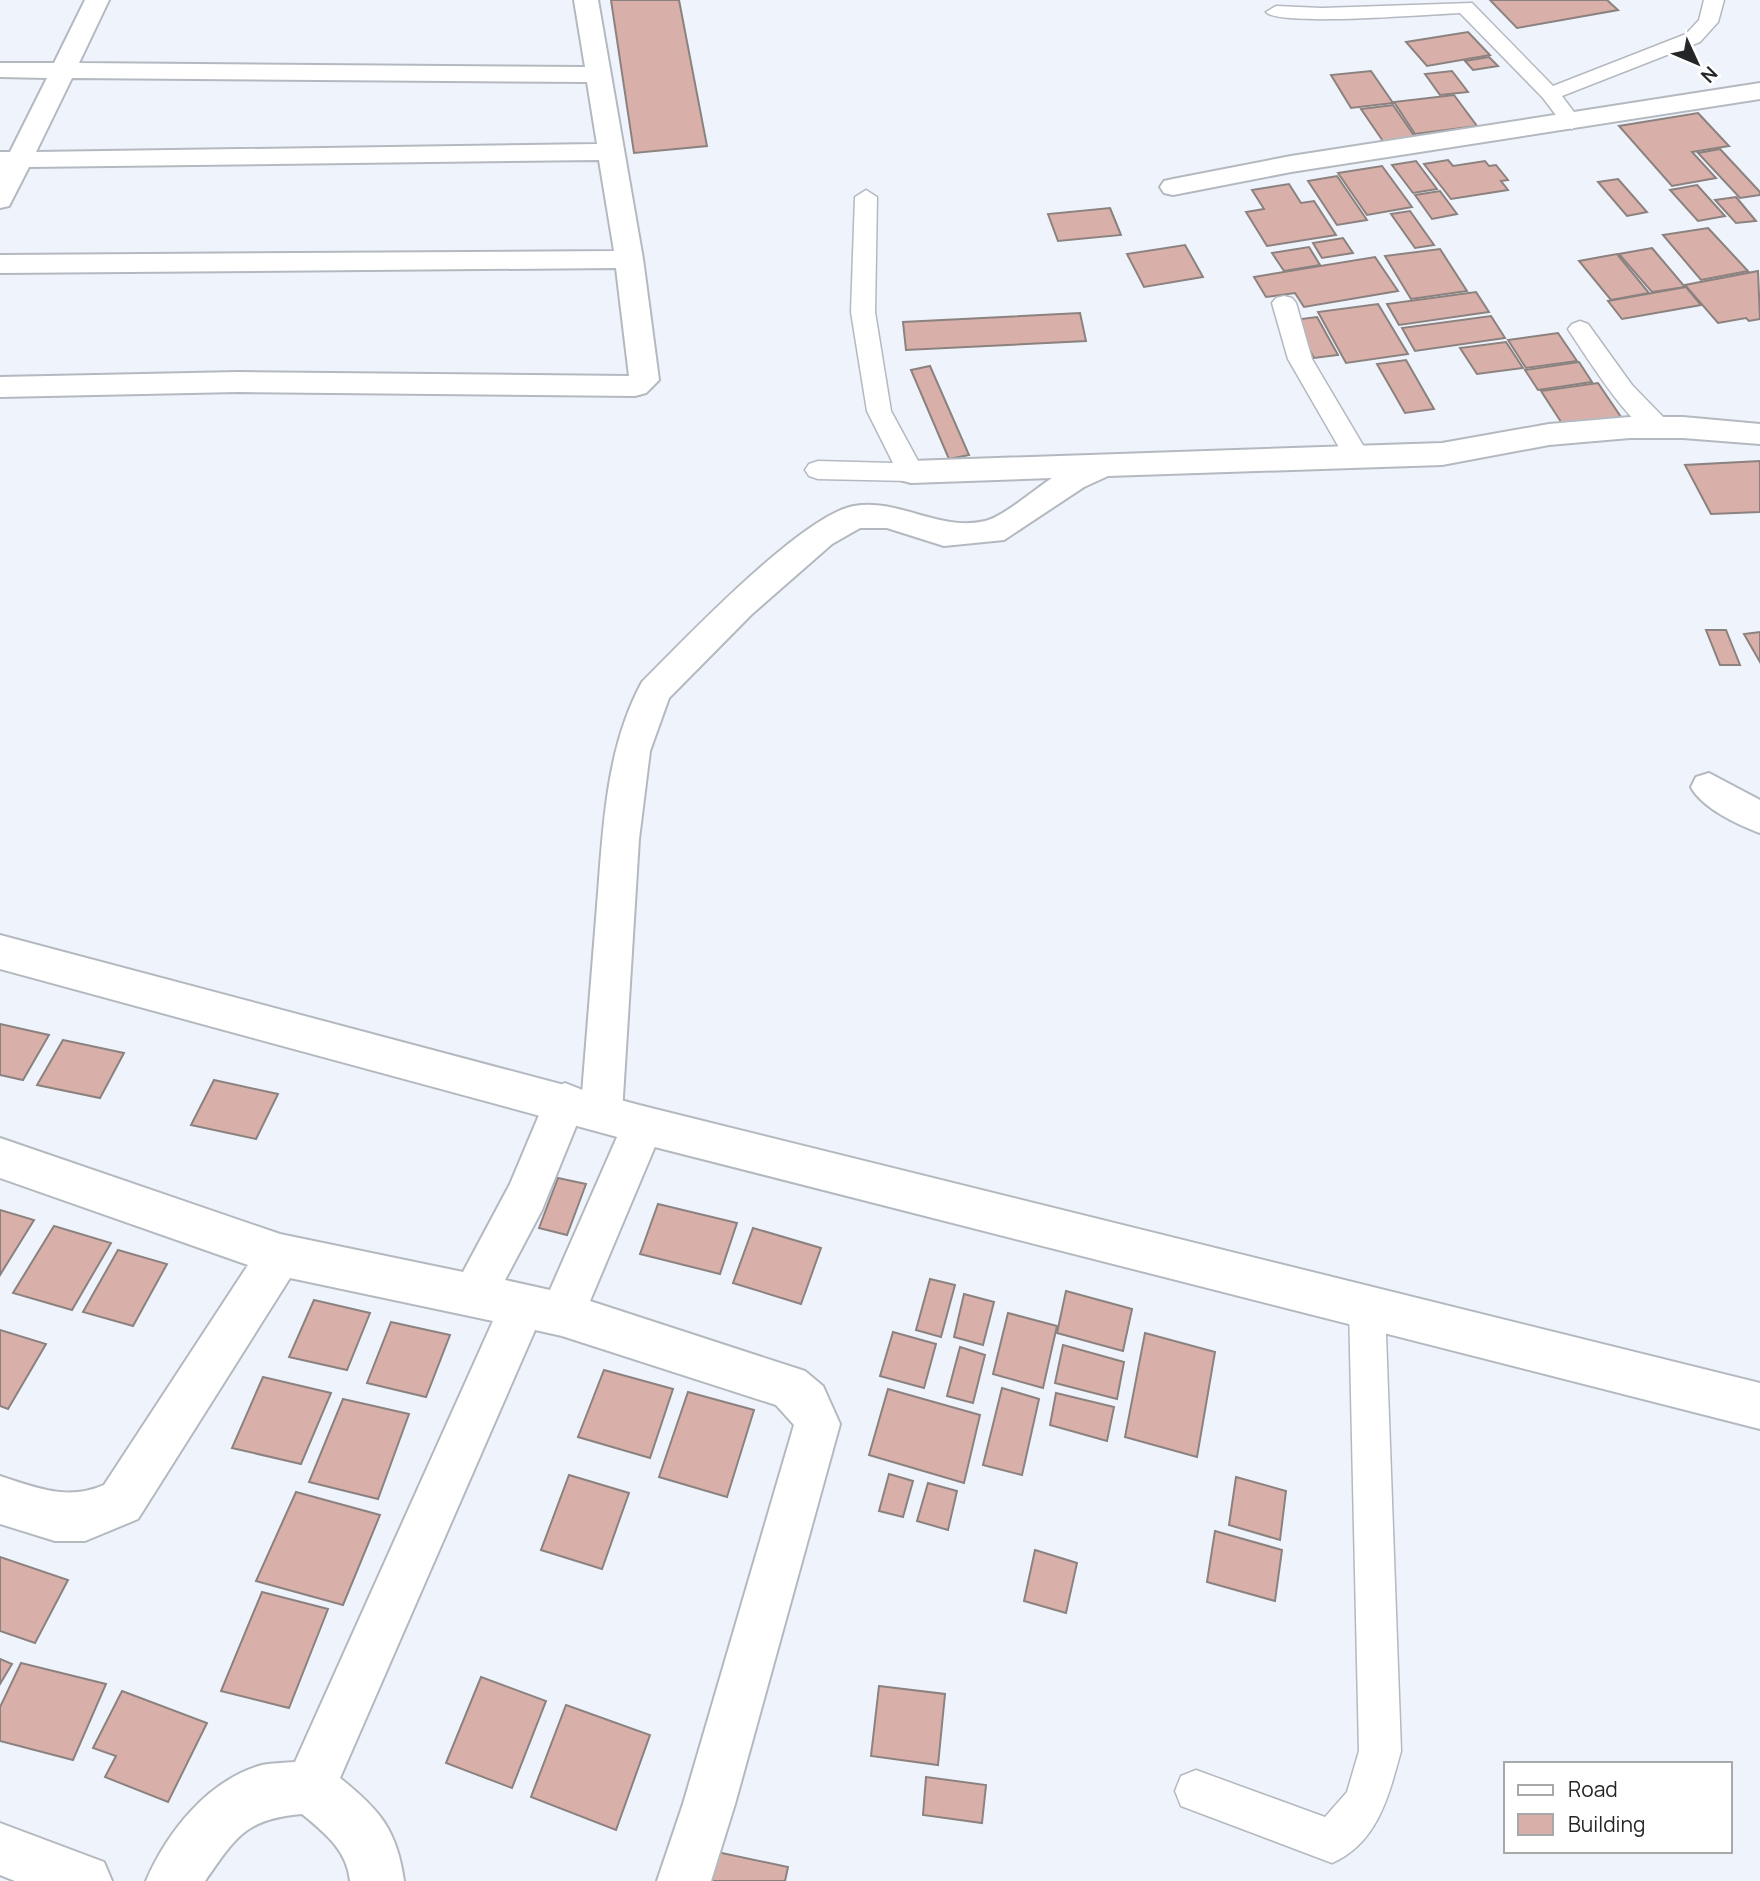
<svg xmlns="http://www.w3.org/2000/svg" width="1760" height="1881" viewBox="0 0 1760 1881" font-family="Manrope,sans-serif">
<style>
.building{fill:#d9b0a9;stroke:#8b8280;stroke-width:2}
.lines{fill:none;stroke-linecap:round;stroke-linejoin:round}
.service-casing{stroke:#b4b9c0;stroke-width:3}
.minor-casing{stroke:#b4b9c0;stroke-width:4}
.tertiary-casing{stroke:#b4b9c0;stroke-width:4}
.service{fill:#fff;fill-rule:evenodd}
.minor{fill:#fff;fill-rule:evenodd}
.tertiary{fill:#fff;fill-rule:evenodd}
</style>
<rect width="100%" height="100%" fill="#eff4fc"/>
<!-- building -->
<g class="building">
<path d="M611 0H679L707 146 634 153Z"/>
<path d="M1490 0H1607L1618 10 1517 28Z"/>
<path d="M1468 32 1490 55 1427 66 1406 42Z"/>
<path d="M1489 57 1498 66 1473 70 1465 61Z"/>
<path d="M1371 71 1393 103 1351 108 1331 75Z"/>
<path d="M1452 71 1468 92 1440 95 1425 74Z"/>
<path d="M1454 95 1477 126 1415 134 1394 102Z"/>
<path d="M1393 105 1417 140 1385 144 1361 109Z"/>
<path d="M1698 113 1729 146 1692 152 1716 178 1672 186 1619 126Z"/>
<path d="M1720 149 1760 192V195L1740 198 1698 153Z"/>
<path d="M1448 160 1453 166 1485 161 1489 166 1496 165 1508 180 1501 181 1508 190 1451 199 1424 164Z"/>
<path d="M1416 161 1437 189 1413 193 1392 165Z"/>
<path d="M1382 166 1412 207 1367 215 1338 173Z"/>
<path d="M1337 176 1367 220 1337 225 1308 181Z"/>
<path d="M1618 179 1647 212 1627 216 1598 182Z"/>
<path d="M1289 184 1301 203 1314 201 1336 235 1267 246 1246 212 1264 209 1252 190Z"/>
<path d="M1697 185 1725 216 1698 221 1670 190Z"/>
<path d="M1440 191 1457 214 1432 219 1415 195Z"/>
<path d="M1736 197 1756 221 1736 223 1715 200Z"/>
<path d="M1110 208 1121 235 1058 241 1048 214Z"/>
<path d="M1410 211 1434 245 1415 248 1391 214Z"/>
<path d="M1708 228 1748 271 1701 280 1663 235Z"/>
<path d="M1343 238 1353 253 1322 258 1313 243Z"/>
<path d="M1185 245 1203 277 1144 287 1127 254Z"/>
<path d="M1309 247 1320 265 1284 271 1272 253Z"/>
<path d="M1652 248 1685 287 1652 292 1619 254Z"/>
<path d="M1440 249 1467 291 1411 299 1385 256Z"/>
<path d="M1617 254 1649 293 1611 300 1579 261Z"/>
<path d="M1375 257 1398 291 1304 307 1295 293 1266 297 1254 277Z"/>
<path d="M1758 271 1760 319 1749 321 1746 318 1718 323 1685 285Z"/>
<path d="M1686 287 1701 305 1622 319 1608 301Z"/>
<path d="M1476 292 1489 312 1399 325 1387 304Z"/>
<path d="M1378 304 1408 354 1346 363 1318 312Z"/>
<path d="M1080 313 1086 341 906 350 903 322Z"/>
<path d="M1491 316 1505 338 1415 351 1402 328Z"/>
<path d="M1317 317 1338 355 1314 358 1293 320Z"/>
<path d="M1558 333 1577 361 1526 368 1508 340Z"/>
<path d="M1506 342 1523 368 1477 374 1460 348Z"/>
<path d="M1406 360 1434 409 1405 413 1377 364Z"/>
<path d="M1579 362 1592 382 1538 390 1525 370Z"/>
<path d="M930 366 969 455 949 459 911 370Z"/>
<path d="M1598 383 1621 417 1563 425 1541 391Z"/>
<path d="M1760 461V512L1711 514 1685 465Z"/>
<path d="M1706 630H1726L1740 665H1720Z"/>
<path d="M1760 632V662L1744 634Z"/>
<path d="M0 1024 49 1035 23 1080 0 1075Z"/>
<path d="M63 1040 124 1053 100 1098 37 1085Z"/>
<path d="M214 1080 278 1094 256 1139 191 1125Z"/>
<path d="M558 1178 586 1184 567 1235 539 1228Z"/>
<path d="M658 1204 737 1223 720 1274 640 1254Z"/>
<path d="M0 1210 34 1220 0 1275Z"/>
<path d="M54 1226 111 1243 72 1310 13 1293Z"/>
<path d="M753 1228 821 1248 801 1304 733 1283Z"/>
<path d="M118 1250 167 1264 133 1326 83 1312Z"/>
<path d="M930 1279 955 1285 941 1337 916 1330Z"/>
<path d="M1066 1291 1132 1309 1123 1351 1057 1333Z"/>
<path d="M964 1294 994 1302 983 1345 954 1337Z"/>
<path d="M314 1300 370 1313 347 1370 289 1357Z"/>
<path d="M1008 1313 1057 1326 1043 1388 993 1374Z"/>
<path d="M391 1322 450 1335 426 1397 367 1383Z"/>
<path d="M0 1330 46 1344 8 1409 0 1406Z"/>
<path d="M893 1332 936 1344 924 1388 880 1376Z"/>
<path d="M1145 1333 1215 1352 1197 1457 1125 1437Z"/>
<path d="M1063 1345 1124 1362 1117 1399 1055 1383Z"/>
<path d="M960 1347 985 1355 973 1403 947 1396Z"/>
<path d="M604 1370 673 1389 650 1458 578 1437Z"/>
<path d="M263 1377 331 1393 301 1464 232 1448Z"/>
<path d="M1002 1388 1039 1399 1022 1475 983 1465Z"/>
<path d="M888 1389 980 1415 964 1483 869 1455Z"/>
<path d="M688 1392 754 1410 727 1497 659 1477Z"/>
<path d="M1056 1393 1114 1407 1107 1441 1050 1425Z"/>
<path d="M343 1399 409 1414 378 1499 309 1482Z"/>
<path d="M889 1474 913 1481 903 1517 879 1511Z"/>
<path d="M569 1475 629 1493 602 1569 541 1550Z"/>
<path d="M1236 1477 1286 1491 1280 1540 1229 1525Z"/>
<path d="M928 1483 957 1491 948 1530 917 1521Z"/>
<path d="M296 1492 380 1515 343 1605 256 1581Z"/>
<path d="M1215 1531 1282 1550 1275 1601 1207 1582Z"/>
<path d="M1035 1550 1077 1563 1066 1613 1024 1601Z"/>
<path d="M0 1557 68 1580 35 1643 0 1631Z"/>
<path d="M262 1592 328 1609 289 1708 221 1691Z"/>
<path d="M0 1659 12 1664 0 1684Z"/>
<path d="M21 1663 106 1684 73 1760 0 1741V1707Z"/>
<path d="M481 1677 546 1701 512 1788 446 1763Z"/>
<path d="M879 1686 945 1694 938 1765 871 1756Z"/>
<path d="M122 1691 207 1723 168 1802 105 1777 116 1756 93 1748Z"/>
<path d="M566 1705 650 1735 616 1830 531 1797Z"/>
<path d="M926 1777 986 1785 982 1823 923 1815Z"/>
<path d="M717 1852 788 1867 785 1881H711Z"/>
</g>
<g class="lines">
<!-- service casing -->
<g class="service-casing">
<g id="service">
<path d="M1704 0H1724L1718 22 1700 42 1562 96 1582 123 1572 129 1565 127 1543 98 1460 13C1432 14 1278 27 1266 12L1276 6 1322 8 1472 3 1553 86 1686 34 1699 20Z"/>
<path d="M866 190 877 197 875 312 891 411 924 472 920 478 911 481 818 479 809 476 805 470 809 464 818 461 893 463 867 411 851 312 855 197Z"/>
<path d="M1284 296 1292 298 1296 303 1312 359 1370 457 1366 463 1357 466 1348 463 1288 359 1272 303 1276 298Z"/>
<path d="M1580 321 1588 324 1632 385 1667 421 1670 427 1667 433C1661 435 1656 436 1651 433 1627 422 1584 353 1568 329L1572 324Z"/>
<path d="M1367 1288 1380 1293 1385 1306 1401 1751C1389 1795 1378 1843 1332 1863L1181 1806 1175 1791 1181 1776 1196 1770 1325 1817 1347 1792 1359 1751 1349 1306 1354 1293Z"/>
</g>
</g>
<!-- minor casing -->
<g class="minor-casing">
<g id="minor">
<path d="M85 0H109L79 63 585 67 574 0H598L643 259 659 380 646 393 635 396 238 392 0 397V377L238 372 629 376 616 268 0 273V255L614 251 599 160 29 167 9 206 0 208V152H10L47 78 0 77V63H54ZM72 78 587 82 597 144 36 152Z"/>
<path d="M1760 83V99L1291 172 1173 195 1164 193 1160 187 1164 181 1173 179 1291 156Z"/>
<path d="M1630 417H1683L1760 424V444L1683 438H1630L1549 445 1442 465 1108 476 1084 487 1004 540 944 546 887 528H860L832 544 751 615 669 698 650 751 639 839 622 1113 616 1126 601 1132 586 1126 581 1114 542 1210 505 1280 550 1290 628 1112 643 1106 658 1112 664 1125 590 1301 805 1371 823 1386 840 1424 735 1804 711 1881H657L683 1804 794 1425 776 1405 562 1336 535 1330 340 1778C380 1810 397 1830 404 1881H350C347 1850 325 1833 302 1814 245 1819 236 1837 205 1881H146C167 1832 208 1780 262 1765 272 1763 284 1763 295 1762L493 1321 290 1278 138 1519 85 1541H55L0 1524V1476C37 1488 67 1501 104 1485L248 1265 0 1178V1138L280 1234 463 1272 510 1184 550 1089 565 1083 580 1089 582 1094C587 1032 592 969 597 906 603 831 605 750 642 682 683 641 802 515 854 506 899 498 939 532 985 521 1003 517 1035 489 1052 478L911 483 900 480 895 472 900 464 911 461 1442 443 1549 424Z"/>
<path d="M1709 773 1760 800V833C1738 825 1702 808 1691 787L1696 777Z"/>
<path d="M0 1823 104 1862 112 1881H15L0 1875Z"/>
</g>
</g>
<!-- tertiary casing -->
<g class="tertiary-casing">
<path id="tertiary" d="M0 935 643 1106 1760 1383V1429L643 1144 0 969Z"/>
</g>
<!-- service -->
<use href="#service" class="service"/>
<!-- minor -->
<use href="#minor" class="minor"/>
<!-- tertiary -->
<use href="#tertiary" class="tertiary"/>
</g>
<!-- legend -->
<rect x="1504" y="1762" width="228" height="91" fill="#ffffff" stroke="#a7a8a9" stroke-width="2"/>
<rect x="1518" y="1785" width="35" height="10" fill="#ffffff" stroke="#a7a8a9" stroke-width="2"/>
<text x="1568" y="1797" font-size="21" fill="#242628">Road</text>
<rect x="1518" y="1814" width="35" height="21" fill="#d9b0a9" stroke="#a7a8a9" stroke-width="2"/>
<text x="1568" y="1832" font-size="21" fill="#242628">Building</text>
<!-- north arrow -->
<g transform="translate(1697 63) rotate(134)" stroke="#ffffff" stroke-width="5" paint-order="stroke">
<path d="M0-5L12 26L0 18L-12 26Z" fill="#242628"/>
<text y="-10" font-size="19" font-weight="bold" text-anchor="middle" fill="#242628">N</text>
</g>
</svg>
